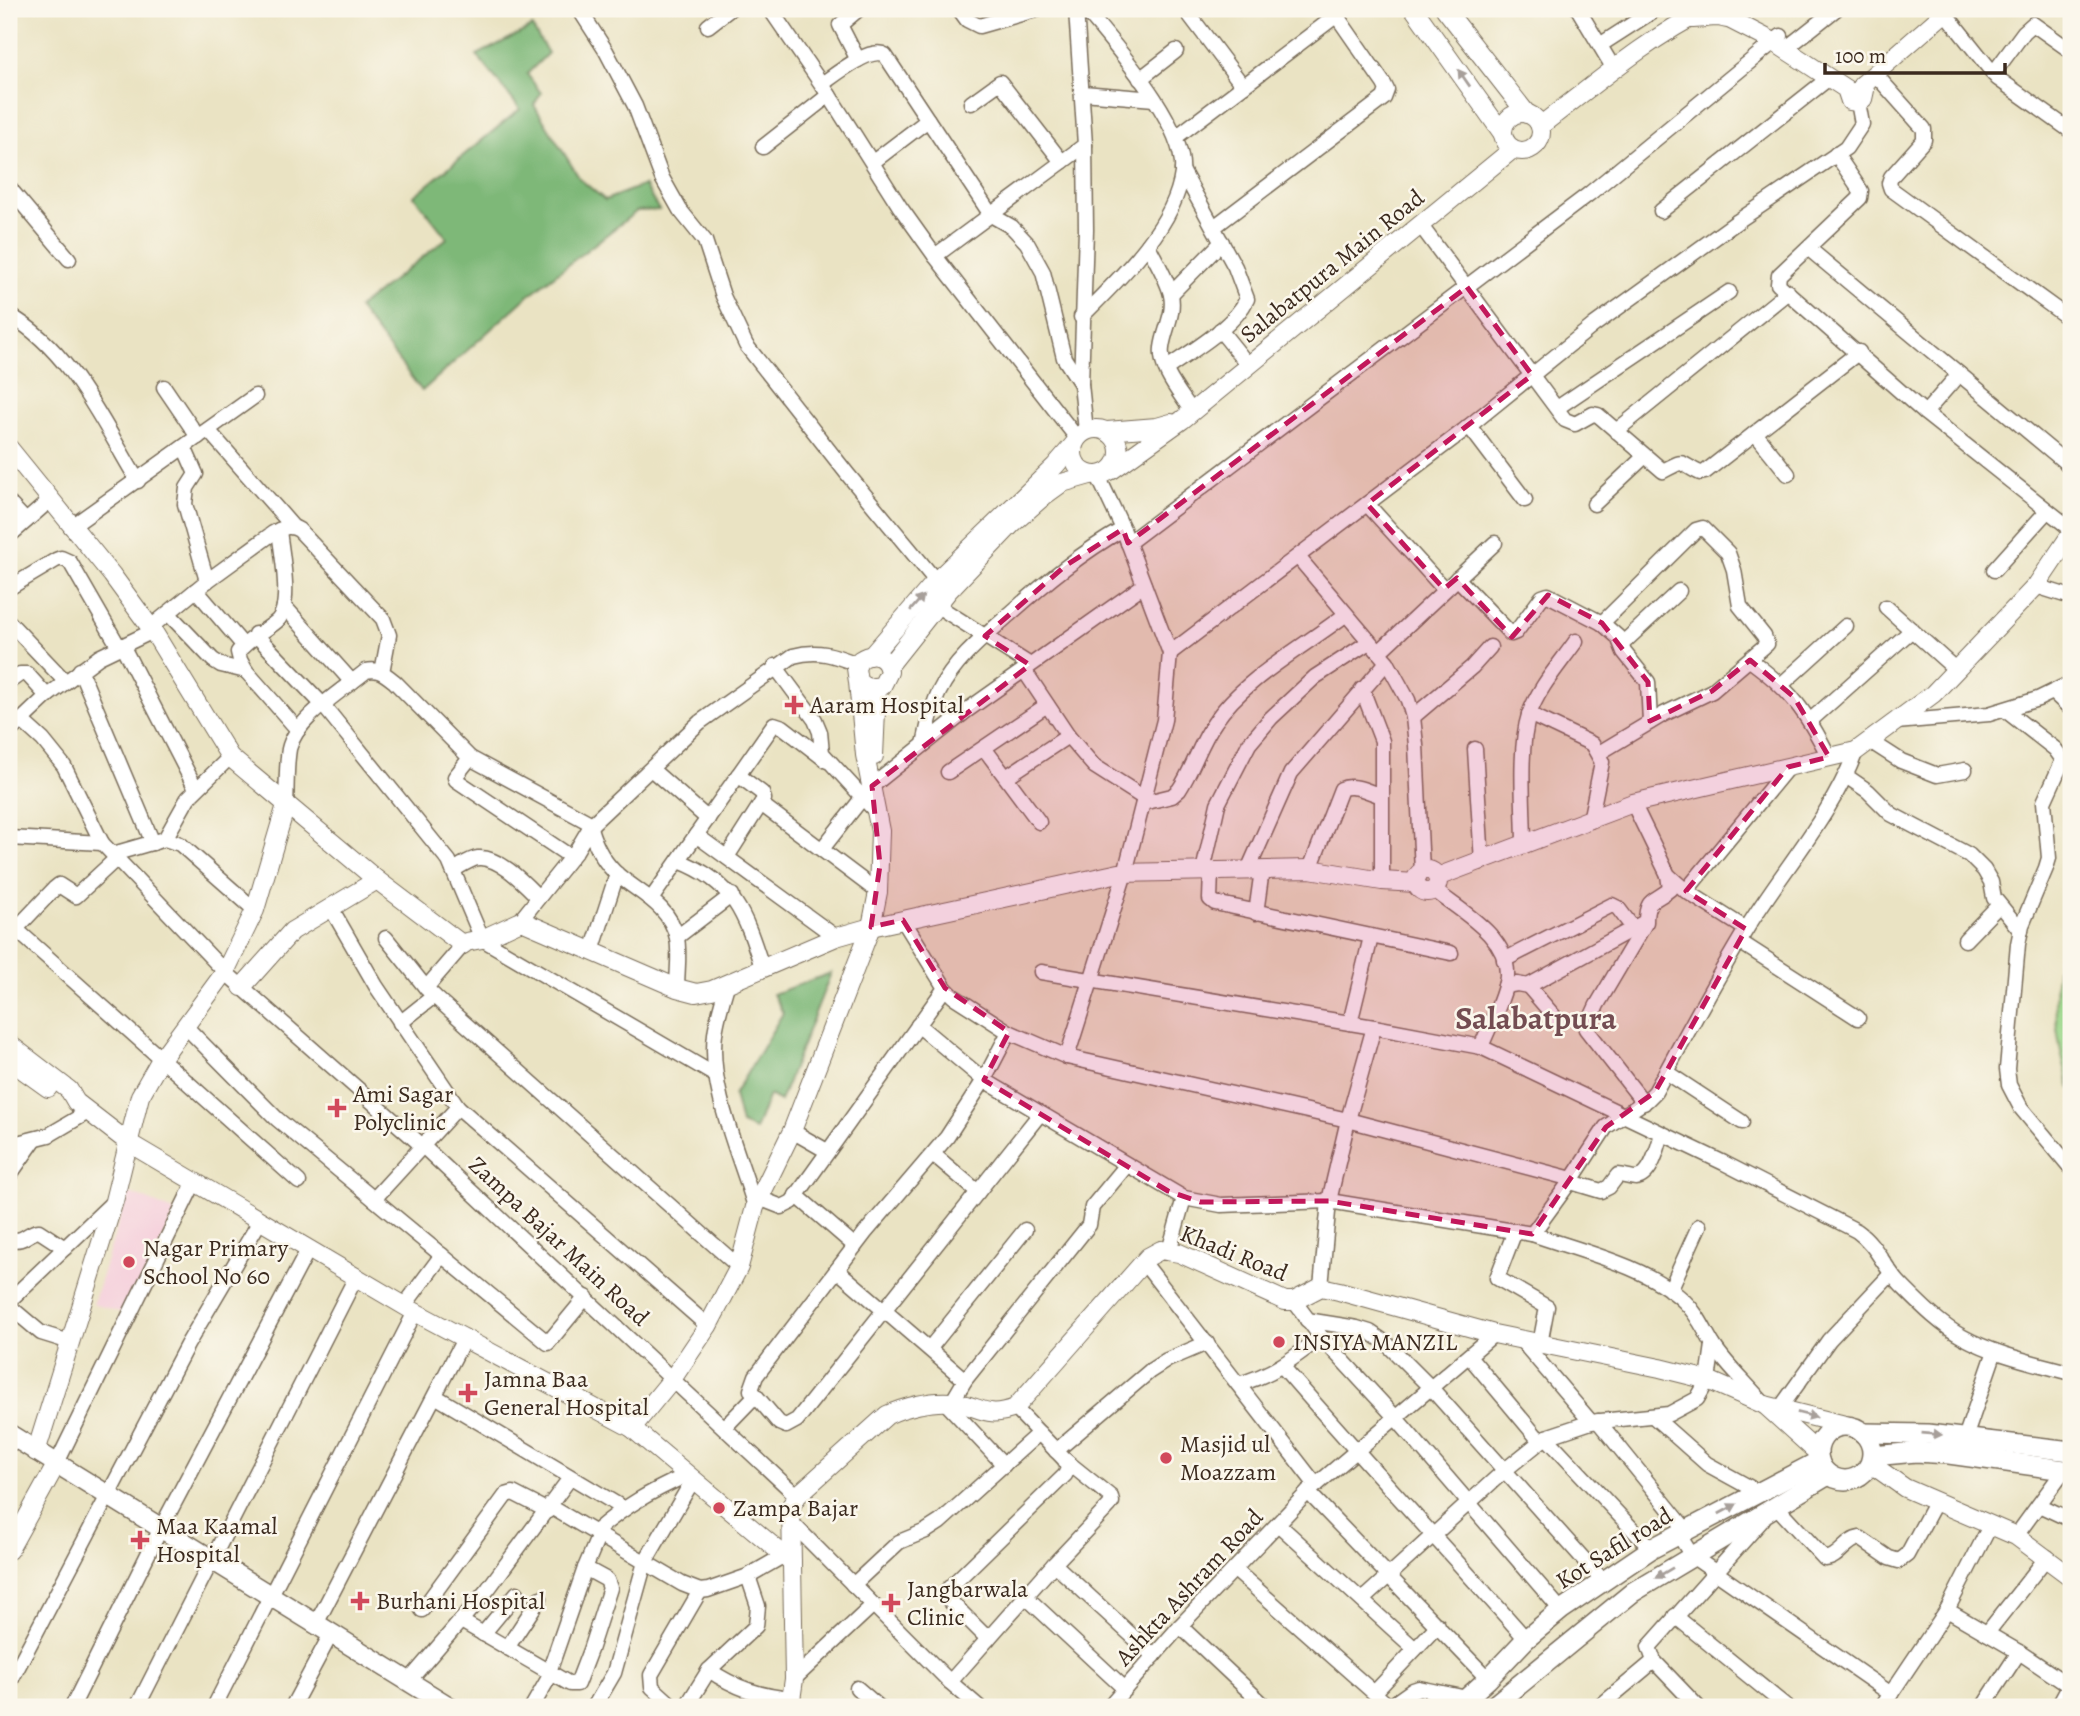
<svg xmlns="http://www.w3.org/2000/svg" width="2080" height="1716" viewBox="0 0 2080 1716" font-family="Alegreya,serif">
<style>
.built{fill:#f5cfdb}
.green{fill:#9dd88c;stroke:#6c8155;stroke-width:2}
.forest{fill:#7eb878;stroke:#5c714b;stroke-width:2}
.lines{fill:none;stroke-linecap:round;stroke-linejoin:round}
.minor-casing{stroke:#786b58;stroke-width:17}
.tertiary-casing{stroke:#786b58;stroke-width:20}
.secondary-casing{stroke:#786b58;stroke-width:22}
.minor{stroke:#fff;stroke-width:14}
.tertiary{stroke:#fff;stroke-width:18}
.secondary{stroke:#fff;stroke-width:19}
.oneway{fill:#a79f9a}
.marked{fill:#c2185b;fill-opacity:0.2;stroke:#c2185b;stroke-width:5;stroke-dasharray:14 9;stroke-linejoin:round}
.poi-dot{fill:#d1495b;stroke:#fbf7ec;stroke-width:2.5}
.labels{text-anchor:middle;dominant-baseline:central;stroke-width:5;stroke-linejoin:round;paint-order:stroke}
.street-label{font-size:24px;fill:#3b2a1e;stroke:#fbf7ec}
.poi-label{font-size:24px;fill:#3b2a1e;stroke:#fbf7ec;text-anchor:start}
.district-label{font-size:32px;font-weight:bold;fill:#744d52;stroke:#fbf7ec}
</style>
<rect width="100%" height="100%" fill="#fbf7ec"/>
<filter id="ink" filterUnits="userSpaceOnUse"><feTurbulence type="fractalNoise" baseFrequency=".0143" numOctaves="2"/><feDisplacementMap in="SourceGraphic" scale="14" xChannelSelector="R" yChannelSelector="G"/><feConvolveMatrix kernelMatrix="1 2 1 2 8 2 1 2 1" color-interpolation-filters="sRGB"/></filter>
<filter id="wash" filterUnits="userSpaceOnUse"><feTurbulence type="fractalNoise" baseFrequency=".00686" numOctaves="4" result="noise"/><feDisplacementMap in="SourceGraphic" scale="28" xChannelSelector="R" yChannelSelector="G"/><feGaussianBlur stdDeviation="1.57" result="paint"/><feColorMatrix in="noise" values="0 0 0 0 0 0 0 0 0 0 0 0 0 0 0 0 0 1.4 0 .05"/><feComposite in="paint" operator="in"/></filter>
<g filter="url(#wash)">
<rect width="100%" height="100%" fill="#eae3c3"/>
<!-- built -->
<path class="built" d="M128 1192 176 1212 126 1314 93 1304Z"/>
<!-- green -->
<path class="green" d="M2071 919V1089C2052 1029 2048 979 2071 919Z"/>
<!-- forest -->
<g class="forest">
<path d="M532 27 548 53 527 74 541 93 534 105 580 179 605 200 644 185 659 210 637 211 529 295 422 391 358 308 447 238 414 196 520 109 477 55Z"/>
<path d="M831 973 780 1101 769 1095 755 1130 741 1124 734 1095 783 1013 773 994Z"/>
</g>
</g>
<g filter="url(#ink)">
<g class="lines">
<!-- minor casing -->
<g class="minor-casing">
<g id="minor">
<path d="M579 9 606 51 635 106 662 178 680 210 705 241 723 296 746 345 849 476 936 581"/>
<path d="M770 9 829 95 900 207 935 256 1077 438"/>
<path d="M959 9 967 20 979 26 1039 9"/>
<path d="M1076 9 1085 145 1086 230 1081 384 1086 431"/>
<path d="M1185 9 1243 86"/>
<path d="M1578 9 1614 69"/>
<path d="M1945 13 1997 78 2071 131"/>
<path d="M708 26 730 9"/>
<path d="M1793 43 1836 9"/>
<path d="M1600 45 1656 9"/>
<path d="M858 60 840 25 859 9"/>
<path d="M1875 74 1924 129V140L1891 177 1889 183 1891 189 2071 320"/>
<path d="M1993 74 2024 32 2033 24 2071 51"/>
<path d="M1140 79 1176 51"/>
<path d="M822 84C835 75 870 46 885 55L991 215 1012 227 1027 243 1043 272 1064 358 1081 384"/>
<path d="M1083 93 1154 99"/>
<path d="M971 103 1000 82 1062 162"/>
<path d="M1176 137 1345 9"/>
<path d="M763 147 829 95"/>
<path d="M1836 154 1861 191 1860 198 1779 275 1778 284 1925 413 2071 529"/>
<path d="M873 162 928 120"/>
<path d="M9 192 11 190 69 259"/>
<path d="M1661 211 1829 78"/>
<path d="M1421 226 1565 420 1575 424 1593 414 1598 415 1663 471C1687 458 1678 463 1700 473L1705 472 1859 352"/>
<path d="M1214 227 1384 98 1387 90 1384 84 1332 9"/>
<path d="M1148 245C1155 260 1167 278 1171 295 1175 314 1164 330 1162 348 1159 370 1181 394 1192 412"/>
<path d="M1808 248 2071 467"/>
<path d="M935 256 1085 145"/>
<path d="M1171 294 1222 242"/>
<path d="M9 315C71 350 102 422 138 481"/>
<path d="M1081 317C1118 280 1175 227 1182 173 1187 125 1114 45 1085 9"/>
<path d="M1220 330 1249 366"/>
<path d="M1166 369C1191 351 1234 327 1247 299L1235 267 1182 170"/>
<path d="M164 387 198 437"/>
<path d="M1557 408 1729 292"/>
<path d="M1925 413 1959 374"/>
<path d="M1469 426 1525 500"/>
<path d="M208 430 293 527"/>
<path d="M1616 431 1788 292"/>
<path d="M1755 433 1788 474"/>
<path d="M184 447 196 474 187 488 185 504 207 581"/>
<path d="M9 503 26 521"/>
<path d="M1367 504 1444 589"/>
<path d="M1594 504 1644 457"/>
<path d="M71 527 255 396"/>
<path d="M279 530C281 551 293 606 277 621 264 632 249 638 238 652L240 660 246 671 298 730"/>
<path d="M9 536 50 500"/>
<path d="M1128 543 1589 194 1781 36"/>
<path d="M1298 557 1387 662 1408 700 1413 717 1416 745 1422 871"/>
<path d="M1994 570 2047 511"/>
<path d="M1457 578 1511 634 1516 632 1542 597 1548 595 1602 623 1618 637 1624 652 1648 682 1650 722"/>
<path d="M2036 586 2071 597"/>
<path d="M9 588 56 560 61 558 70 562 119 647"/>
<path d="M196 590 243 645"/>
<path d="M936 605 1030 665"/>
<path d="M284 606 352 682"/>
<path d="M1886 607 1955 669"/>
<path d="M168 613 213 660 221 665 246 671"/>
<path d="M9 622 65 681"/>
<path d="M151 627 207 581 273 533C283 528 289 524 299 530L383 619 389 635 382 672"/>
<path d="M255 634 323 705 449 861 482 939 715 1075"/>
<path d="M1622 644 1679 591"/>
<path d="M122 645 196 789"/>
<path d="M1379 652 1495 543"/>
<path d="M1170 653 1463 431 1594 325 1738 221 1846 148 1862 124 1858 102"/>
<path d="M1750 660C1791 690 1807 713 1829 757"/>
<path d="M775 666 815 720 820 732 822 753 877 813"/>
<path d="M80 670 153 843"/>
<path d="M1024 670 1068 736 1094 766 1144 798"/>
<path d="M9 682 20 674H27L47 696"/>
<path d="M1781 685 1846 626"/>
<path d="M1362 689 1382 741V881"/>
<path d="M2053 692 2071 709"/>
<path d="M2005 710 2055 749 2063 760 2044 802 2049 858 2046 868 2022 925 2018 944 2007 1069 2009 1085 2021 1108 2071 1168"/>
<path d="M1529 714 1592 744 1602 762 1590 821"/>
<path d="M1413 717 1472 667 1490 647"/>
<path d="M21 720 43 740 64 766 102 843"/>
<path d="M1811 720 1912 630"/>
<path d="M1896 722 1989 714 2038 699 2071 683"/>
<path d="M9 732 47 696 99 657 153 631"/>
<path d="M1870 741 1901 761 1937 775 1965 770"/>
<path d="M924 744C928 727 931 708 939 692 954 661 985 636 1011 613 1047 581 1081 553 1123 529"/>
<path d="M984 748 1039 822"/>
<path d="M1475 749 1482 862"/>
<path d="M1599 753 1664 714 1712 691 1767 644 1764 636 1740 606 1734 570 1728 553 1703 528 1696 530 1602 623"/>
<path d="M470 758 455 777 456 780 571 857"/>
<path d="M651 769 708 819"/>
<path d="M948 772 1047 705"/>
<path d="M1846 776 1868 791 1891 814 1969 855 1984 870 1991 882 1994 898 2021 931"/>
<path d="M1006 777 1068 736"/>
<path d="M872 786 966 711 1144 585"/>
<path d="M1143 803 1172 796 1179 790C1193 769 1200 743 1215 722 1242 680 1305 646 1345 615"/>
<path d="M1633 803 1668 875 1686 891 1746 929"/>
<path d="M761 804 878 892"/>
<path d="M286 805C287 787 286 767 289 749 296 718 342 691 366 671 379 668 385 674 395 682L470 758 592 824"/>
<path d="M590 828C595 845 604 863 618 875 641 894 670 906 677 938 680 954 677 972 677 988"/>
<path d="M696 835 836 937"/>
<path d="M9 838 102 843 225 972 427 1150 797 1496"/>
<path d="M165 839 188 798 230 757"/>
<path d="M1524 846C1524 809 1518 749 1529 715 1538 688 1560 664 1576 641"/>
<path d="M822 849 863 797"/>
<path d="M113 854 165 839 180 844 255 910"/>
<path d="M727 857 764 799 762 793 738 775"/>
<path d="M679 861C734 882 745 914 762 967"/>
<path d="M1310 869 1341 789C1353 783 1369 792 1381 796"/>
<path d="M453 870C461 866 470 859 478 858 499 856 525 884 538 897"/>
<path d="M1248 870 1291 773 1387 662"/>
<path d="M1203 871 1218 804 1249 744 1271 718 1315 677 1369 642"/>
<path d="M1211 871 1210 899 1215 903 1451 953"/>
<path d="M1433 889C1460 911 1509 936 1507 976 1506 994 1488 1029 1481 1047"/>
<path d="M1686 891 1788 767"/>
<path d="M652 898 774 724 783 727 827 761"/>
<path d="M331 908 376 986 458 1107 708 1326"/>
<path d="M1256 913 1262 870"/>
<path d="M903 920 945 988 953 996 1009 1032 1067 1057 1348 1120 1572 1179"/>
<path d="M519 922 576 851 592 824 700 722 793 656C818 649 834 655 857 664"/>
<path d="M9 923 299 1182"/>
<path d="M16 929 54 889 59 885 76 896 117 858"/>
<path d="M677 937 732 895"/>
<path d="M386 938 426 988"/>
<path d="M1965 940 1999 905"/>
<path d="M1740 942 1858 1018"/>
<path d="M592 951 617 874"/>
<path d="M1504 960 1612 905 1618 908 1633 928"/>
<path d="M1041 972 1374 1027 1481 1047 1724 1163 1857 1231C1877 1245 1884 1268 1901 1285 1919 1303 1940 1325 1963 1337 1996 1355 2035 1363 2071 1373"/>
<path d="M728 982C723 999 717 1017 715 1034 708 1088 740 1155 755 1207"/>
<path d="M1505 986 1517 984 1528 986 1645 922"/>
<path d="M1528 986 1559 1022"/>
<path d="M434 996 739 1267"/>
<path d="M400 1023 434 996 426 988 463 945"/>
<path d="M1350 1023 1371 937"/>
<path d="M918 1025 984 1080 1184 1198 1221 1205 1329 1201 1532 1234"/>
<path d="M185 1026 277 1119 548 1343 586 1297"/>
<path d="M1009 1032 984 1080 947 1137 865 1233 756 1376 751 1390 779 1423 786 1426 797 1420 1039 1115"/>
<path d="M1067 1057 1125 873 1164 720 1170 653 1123 529 1098 476"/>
<path d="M1666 1072 1742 1122"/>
<path d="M1644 1103 1586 1029 1597 1005 1646 922C1646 897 1655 902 1670 889L1668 875"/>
<path d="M792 1131 827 1151"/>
<path d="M9 1145 49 1135 88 1112"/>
<path d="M933 1154 978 1192"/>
<path d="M9 1176 35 1139"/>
<path d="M1571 1182 1601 1191 1609 1187 1618 1175C1623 1175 1631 1178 1636 1178 1652 1176 1658 1146 1662 1134"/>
<path d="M796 1195 855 1246"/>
<path d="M759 1198 782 1207 792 1202 945 988"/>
<path d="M374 1199 458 1107"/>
<path d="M1515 1231 1497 1278 1547 1307 1540 1344"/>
<path d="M9 1239C26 1243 26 1232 39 1231L65 1248"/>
<path d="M1169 1251 1184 1198"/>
<path d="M1144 1263 1316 1485"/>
<path d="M837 1270 965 1380"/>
<path d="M1321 1287 1329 1201 1348 1120 1374 1027"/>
<path d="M1670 1290 1699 1226"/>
<path d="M9 1301 114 1201"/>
<path d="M1294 1301 1321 1337 1395 1417 1561 1610"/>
<path d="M9 1306 41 1333 70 1342"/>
<path d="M404 1306 442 1255"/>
<path d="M1307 1320 1357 1328 1370 1332 1386 1343 1431 1388 1604 1582"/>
<path d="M1521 1340 1591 1422"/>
<path d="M930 1348 1025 1230"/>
<path d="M1469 1356 1540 1441"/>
<path d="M1283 1367C1362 1459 1445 1547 1526 1639"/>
<path d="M1238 1384C1271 1376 1294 1358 1321 1337"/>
<path d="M435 1396 623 1508"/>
<path d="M945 1402 1004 1465"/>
<path d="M952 1402 965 1380 1089 1225 1092 1207 1126 1166"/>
<path d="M1763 1403C1747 1384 1727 1366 1714 1346 1704 1330 1698 1314 1684 1301 1647 1266 1580 1251 1532 1234L1572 1179 1606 1127 1647 1100 1655 1092C1685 1037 1714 982 1747 928 1783 869 1831 817 1856 751"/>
<path d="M1781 1407 1829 1340 1891 1274"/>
<path d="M1654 1417 1707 1464 1758 1492"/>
<path d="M1598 1421 1687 1531"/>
<path d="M725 1427 755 1396"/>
<path d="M1546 1437 1651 1549"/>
<path d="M1965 1438 1995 1351"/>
<path d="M1056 1451 1150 1371 1167 1360 1207 1343"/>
<path d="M56 1465 194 1183"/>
<path d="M1308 1492 1488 1679"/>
<path d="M2039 1505 2071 1520"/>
<path d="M1776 1506 1825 1559C1840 1558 1845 1540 1860 1538L1889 1558 1899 1561 1907 1555 1936 1501"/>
<path d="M551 1507 682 1584 700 1591 708 1590 748 1576 783 1556"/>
<path d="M791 1522 950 1682 979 1707"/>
<path d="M1278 1524 1415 1649"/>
<path d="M595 1532C626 1505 650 1492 687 1475"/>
<path d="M1679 1535 1692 1556 1891 1694"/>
<path d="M2016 1536 2064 1470"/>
<path d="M1054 1564 1154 1656"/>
<path d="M1235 1570 1390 1707"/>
<path d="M853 1585 899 1542 926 1531 940 1522 1039 1433"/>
<path d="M1025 1596 1125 1689"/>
<path d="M1362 1600 1505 1470 1546 1437 1591 1422 1669 1414 1697 1399 1708 1380 1713 1345"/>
<path d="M422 1610 506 1495 513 1493 548 1511"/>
<path d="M1947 1610 2019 1652 2071 1687"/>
<path d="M1675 1616 1787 1707"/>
<path d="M461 1621 570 1684H577L590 1650 610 1588 607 1580 585 1568"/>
<path d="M316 1624 465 1337"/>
<path d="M1180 1626 1266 1707"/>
<path d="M1987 1633 2047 1557"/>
<path d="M483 1634 517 1593"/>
<path d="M988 1639 949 1600 948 1589 1065 1475 1068 1469 1065 1460 1015 1408"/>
<path d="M507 1648 540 1598"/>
<path d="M709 1670C735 1688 760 1696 791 1699"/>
<path d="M549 1672 585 1568 599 1535"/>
<path d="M794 1679 873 1605"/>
<path d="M408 1682 488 1589 570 1478"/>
<path d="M950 1682 1054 1564 1109 1506 1112 1502 1111 1497 1065 1460"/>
<path d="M9 1684 187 1345 260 1221"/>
<path d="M857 1688 879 1707"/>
<path d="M1375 1692 1438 1625"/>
<path d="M72 1707 160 1530 308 1250"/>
<path d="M137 1707 356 1277"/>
<path d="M214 1707 415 1312"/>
<path d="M292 1707 331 1634"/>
<path d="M532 1707 551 1674"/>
<path d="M594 1707 614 1673 645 1562 693 1480"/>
<path d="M674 1707 652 1687 651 1675 700 1591"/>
<path d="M686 1707 709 1670 756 1626 758 1606 748 1576"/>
<path d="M1109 1707 1180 1626 1308 1492 1494 1334"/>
<path d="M1389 1707 1413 1690 1419 1688 1467 1698 1489 1707"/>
<path d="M1599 1707 1654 1661"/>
<path d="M1698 1707 1654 1661 1649 1647 1763 1519"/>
<path d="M1882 1707 1947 1610 1990 1526"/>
<path d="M1983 1707 2019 1652"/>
<path d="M2058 1707 2070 1685"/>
</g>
</g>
<!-- tertiary casing -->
<g class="tertiary-casing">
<g id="tertiary">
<path d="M1414 9 1503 134"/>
<path d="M1445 9 1527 114"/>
<path d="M1691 19C1700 19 1709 17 1718 17 1726 18 1727 21 1736 17L1739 9"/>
<path d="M1731 20 1774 42 1846 89 1850 101 1858 102 1863 99 1865 90 1862 85"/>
<path d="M1862 85 1949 9"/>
<circle cx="1522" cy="132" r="19"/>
<path d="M1540 126C1594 85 1647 39 1707 9"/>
<circle cx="1096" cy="452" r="23"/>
<path d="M1107 431 1157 427 1171 423"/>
<path d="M9 448 112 575 153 631 230 757 377 880 463 945 466 942 482 939 519 922H524L677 988 696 993 712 990 836 937 871 927 1119 873 1310 869 1382 881 1416 883"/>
<path d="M1112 470 1182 420 1513 149"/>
<path d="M872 655 936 581 1055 466 1074 444"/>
<path d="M888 667 949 590 1012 524 1044 496 1062 483 1090 475"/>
<path d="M874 756 877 688"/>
<circle cx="1427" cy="881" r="11"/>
<path d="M1437 877 1633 803 1856 751 1933 694 2036 586 2071 534"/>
<path d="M242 987 292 931 377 880"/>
<path d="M9 1044 69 1090 76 1102 129 1143 415 1312 632 1428 792 1562"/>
<path d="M9 1060 48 1088"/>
<path d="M1765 1405 1817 1452"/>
<path d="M632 1428 673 1378 708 1326 739 1267 755 1207 792 1131 871 927 878 892 880 831 865 755 858 682 856 668 860 660C873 651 887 656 889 672L882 686 867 688 858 682"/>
<path d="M36 1452 114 1201 140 1096 161 1059 225 972 255 910 286 805"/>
<path d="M1871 1464 1905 1488 2016 1536 2071 1577"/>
<path d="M9 1550 56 1465"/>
<path d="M790 1707 794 1679 791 1506 797 1496 887 1415C904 1407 932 1400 951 1402 978 1404 985 1420 1015 1408L1148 1257 1161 1250 1179 1253 1285 1301H1294L1321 1287 1339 1291 1494 1334 1660 1368 1708 1380 1765 1405 1849 1426"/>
</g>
</g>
<!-- secondary casing -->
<g class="secondary-casing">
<g id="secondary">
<circle cx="1845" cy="1453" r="27"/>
<path d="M1863 1433 1928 1434 2071 1451"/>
<path d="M9 1434 450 1707"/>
<path d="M1873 1456 1916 1452 1949 1454 2071 1471"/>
<path d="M1457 1707 1488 1679 1526 1639 1561 1610 1651 1549 1819 1461"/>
<path d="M1492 1707 1633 1592 1828 1475"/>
</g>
</g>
<!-- minor -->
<use href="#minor" class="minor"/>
<!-- tertiary -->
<use href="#tertiary" class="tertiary"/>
<!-- secondary -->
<use href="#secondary" class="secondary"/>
</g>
<!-- one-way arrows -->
<defs><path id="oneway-solid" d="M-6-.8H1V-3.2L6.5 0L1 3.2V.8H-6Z" transform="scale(1.75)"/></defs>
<g class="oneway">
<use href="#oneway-solid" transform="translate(1464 78) rotate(-125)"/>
<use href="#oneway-solid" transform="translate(917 603) rotate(-49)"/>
<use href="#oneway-solid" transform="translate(1807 1415) rotate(15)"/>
<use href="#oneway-solid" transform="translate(1932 1434) rotate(5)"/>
<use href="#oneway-solid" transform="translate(1728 1509) rotate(-29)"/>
<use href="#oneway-solid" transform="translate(1664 1573) rotate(149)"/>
</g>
</g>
<!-- marked area -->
<path class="marked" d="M1467 287 1532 375 1367 504 1444 589 1457 578 1512 637 1548 595 1602 623 1648 682 1650 721 1712 691 1750 660 1794 697 1829 757 1788 767 1686 891 1746 929 1655 1092 1606 1127 1532 1234 1329 1201 1200 1202 1168 1191 984 1080 1009 1032 945 988 903 920 871 927 880 865 872 786 1030 665 985 636 1065 566 1123 529 1128 543Z"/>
<!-- markers -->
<g class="poi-dot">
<path d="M790.5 694.5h7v7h7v7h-7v7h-7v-7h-7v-7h7z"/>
<path d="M333.5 1097.5h7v7h7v7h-7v7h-7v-7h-7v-7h7z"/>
<circle cx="129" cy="1262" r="7"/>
<circle cx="1279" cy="1342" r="7"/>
<path d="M464.5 1382.5h7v7h7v7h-7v7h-7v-7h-7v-7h7z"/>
<circle cx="1166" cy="1458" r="7"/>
<circle cx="719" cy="1508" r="7"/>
<path d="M136.5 1529.5h7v7h7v7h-7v7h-7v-7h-7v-7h7z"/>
<path d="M356.5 1590.5h7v7h7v7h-7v7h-7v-7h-7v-7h7z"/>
<path d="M887.5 1592.5h7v7h7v7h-7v7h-7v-7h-7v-7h7z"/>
</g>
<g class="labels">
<!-- street labels -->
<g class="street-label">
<text transform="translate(1332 266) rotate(-39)">Salabatpura Main Road</text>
<text transform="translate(559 1241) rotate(43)">Zampa Bajar Main Road</text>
<text transform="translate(1234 1253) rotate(22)">Khadi Road</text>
<text transform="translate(1614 1548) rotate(-32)">Kot Safil road</text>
<text transform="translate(1189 1587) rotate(-47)">Ashkta Ashram Road</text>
</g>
<!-- poi labels -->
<g class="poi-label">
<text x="810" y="705">Aaram Hospital</text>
<text x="353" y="1094">Ami Sagar<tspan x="353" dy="28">Polyclinic</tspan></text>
<text x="143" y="1248">Nagar Primary<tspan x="143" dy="28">School No 60</tspan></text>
<text x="1293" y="1342">INSIYA MANZIL</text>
<text x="484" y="1379">Jamna Baa<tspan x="484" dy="28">General Hospital</tspan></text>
<text x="1180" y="1444">Masjid ul<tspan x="1180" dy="28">Moazzam</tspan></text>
<text x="733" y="1508">Zampa Bajar</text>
<text x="156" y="1526">Maa Kaamal<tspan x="156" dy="28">Hospital</tspan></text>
<text x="907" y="1589">Jangbarwala<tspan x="907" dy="28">Clinic</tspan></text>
<text x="376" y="1601">Burhani Hospital</text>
</g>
<!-- district labels -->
<g class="district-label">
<text x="1536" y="1018">Salabatpura</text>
</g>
</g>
<!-- margin -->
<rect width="2080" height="1716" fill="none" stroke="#fbf7ec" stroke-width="35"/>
<!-- scale -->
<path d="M1825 63v10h180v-10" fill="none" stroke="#3b2a1e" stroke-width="3.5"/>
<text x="1835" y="63" font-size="21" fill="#3b2a1e" stroke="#fbf7ec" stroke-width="5" paint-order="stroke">100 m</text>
</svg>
